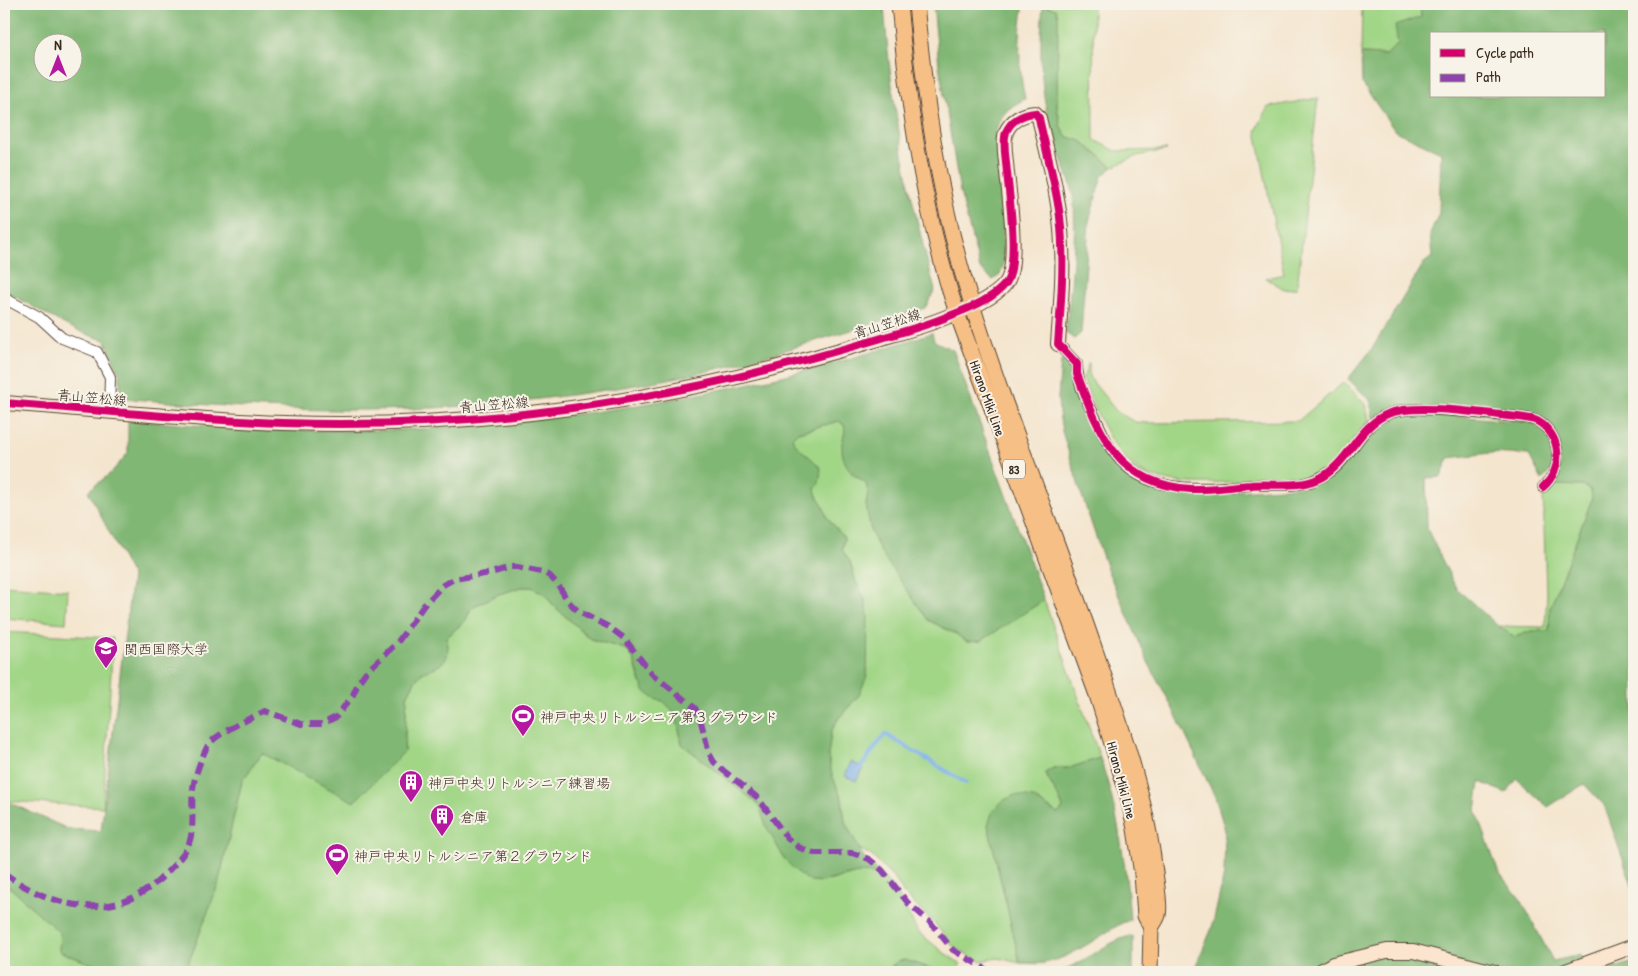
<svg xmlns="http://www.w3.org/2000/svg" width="1638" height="976" viewBox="0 0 1638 976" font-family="'Patrick Hand','Klee One',sans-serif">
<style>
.green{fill:#a2d687;stroke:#6e8052}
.forest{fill:#81b774;stroke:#5e7049;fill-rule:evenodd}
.water{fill:#7db0ea;stroke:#5c6d84}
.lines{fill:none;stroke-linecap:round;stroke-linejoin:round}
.stream{stroke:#7db0ea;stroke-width:4}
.street-casing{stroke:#574638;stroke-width:12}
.secondary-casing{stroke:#574638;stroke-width:16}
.primary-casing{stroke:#574638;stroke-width:17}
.street{stroke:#fff;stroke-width:10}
.secondary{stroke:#fbe5cf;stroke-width:14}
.primary{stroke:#f5bf86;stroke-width:15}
.quiet{stroke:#8e44ad;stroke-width:6;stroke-dasharray:12 6;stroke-linecap:butt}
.cycleway-casing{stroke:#f7f3e8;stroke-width:11}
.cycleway{stroke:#d6006c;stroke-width:8}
.labels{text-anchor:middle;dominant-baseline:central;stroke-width:4;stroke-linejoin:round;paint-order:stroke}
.shield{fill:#f7f3e8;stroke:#73665b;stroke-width:1}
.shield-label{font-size:12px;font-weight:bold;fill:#3b2a1e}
.street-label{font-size:14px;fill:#3b2a1e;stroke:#f7f3e8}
.poi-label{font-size:14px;fill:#3b2a1e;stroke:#f7f3e8;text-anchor:start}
</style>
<rect width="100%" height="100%" fill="#f7f3e8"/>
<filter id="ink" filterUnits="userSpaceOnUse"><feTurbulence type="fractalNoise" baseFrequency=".02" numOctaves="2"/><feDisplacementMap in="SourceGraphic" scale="10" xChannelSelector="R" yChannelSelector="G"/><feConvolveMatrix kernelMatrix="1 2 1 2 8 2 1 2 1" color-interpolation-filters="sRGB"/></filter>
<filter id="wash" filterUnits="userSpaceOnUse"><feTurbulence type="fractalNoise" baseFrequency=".0096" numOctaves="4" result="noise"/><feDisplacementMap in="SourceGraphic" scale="20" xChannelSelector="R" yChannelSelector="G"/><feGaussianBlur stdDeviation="1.12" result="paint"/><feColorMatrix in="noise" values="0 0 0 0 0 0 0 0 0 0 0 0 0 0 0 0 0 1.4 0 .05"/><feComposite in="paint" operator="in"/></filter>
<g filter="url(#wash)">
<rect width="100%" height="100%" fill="#f4e5ce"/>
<!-- green -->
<g class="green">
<path d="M1044 4H1093L1094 140 1116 151 1167 150 1137 156 1113 167 1081 141 1066 136 1061 128 1057 107 1058 17 1056 9 1043 5Z"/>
<path d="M1362 4H1420L1421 17 1398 44 1386 55 1361 54Z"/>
<path d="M1318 98 1297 288 1284 289 1266 278 1284 274 1256 131 1268 107Z"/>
<path d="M1089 363V377L1117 412 1135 422 1148 423 1298 421 1344 382 1366 404 1369 421C1352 437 1343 460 1323 472 1299 485 1274 477 1248 480 1207 484 1149 491 1120 453 1103 432 1093 403 1083 378Z"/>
<path d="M839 421 844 425 846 432 842 443 852 474 866 483 868 493 866 505 928 620 956 634 967 642 981 641 1044 600 1100 758 1069 768H1053L1045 773 1059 798 1063 808 1058 814 1033 798 988 825 1020 963 998 958 980 961 956 949 949 942 937 926 904 894 896 881 872 856 858 848 845 822 842 799 832 775 828 756 831 732 838 719 859 695 865 600 856 582 850 562 842 550 844 538 827 517 823 505 816 496 815 489 819 483 792 438 798 432Z"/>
<path d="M1553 485 1584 486 1591 490 1592 499 1550 608 1549 631H1531L1515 637 1498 626 1545 627 1547 596 1546 594 1543 490 1547 489Z"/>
<path d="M4 585 68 590 66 623 4 618Z"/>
<path d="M522 587H532L545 594 553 605 590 639 628 650 634 660 640 681 655 699 663 701 672 710 677 720 682 744 759 805 766 826 829 881 857 873 881 874 897 893 918 932 943 952 961 964 956 972H941L905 960 892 965 888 972H185L218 885 242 781 262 753 404 752 407 696 415 681 422 673 429 669 448 647 447 637 466 620 470 610 474 606 499 594Z"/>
<path d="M4 632 113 638 103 807 4 801Z"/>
<path d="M4 882 61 933 59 951 111 972H4Z"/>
</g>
<!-- forest -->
<g class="forest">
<path d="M4 4H884C890 101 909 197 935 290L925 308C888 319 852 330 815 341 780 352 745 363 708 371 596 395 481 409 366 410 284 411 202 405 120 398V374L105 340C69 331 37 308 4 290ZM72 42V72H42V42Z"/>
<path d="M933 4H1024C1018 35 1018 68 1025 99 1008 107 999 116 995 134L1003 213 1004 263 1000 275 993 280 980 269 960 192 939 65Z"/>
<path d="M1420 4H1634V891L1604 805 1584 784 1548 807 1517 779 1506 793 1480 782 1476 810 1498 871 1521 900 1553 961 1581 955 1586 972H1193L1212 928 1224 875 1225 830 1215 797 1171 705 1148 662 1107 569 1081 493 1062 431 1059 413 1058 398 1061 361 1065 362 1070 368 1075 383 1113 458 1175 491 1192 493H1211L1307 486 1382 421 1397 415 1427 413 1532 423 1546 433 1554 453 1552 470 1542 480 1529 455 1490 453 1449 458 1441 477 1426 478 1427 529 1456 588 1498 626 1515 637 1531 631H1549L1550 608 1592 499 1591 490 1584 486 1553 485 1561 464 1549 426 1443 407 1373 418 1370 400 1348 379 1372 349 1424 263 1432 257 1430 234 1439 213 1441 152 1395 131 1362 83 1361 54 1386 55 1398 44 1395 26 1421 17ZM1432 34H1604V96H1432Z"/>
<path d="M1043 5 1056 9 1058 16 1057 107 1061 128 1066 136 1081 141 1113 167 1102 176 1089 221 1081 333 1074 339 1066 333C1070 289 1078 238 1073 195 1071 178 1057 152 1052 134 1040 91 1039 50 1043 5Z"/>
<path d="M932 333 934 341 953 350 1044 600 981 641 967 642 956 634 928 620 881 553 871 532 866 505 868 493 866 483C851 473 841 464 842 444 843 437 846 432 844 425L839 421 798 432 792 438C798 451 813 457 821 469L819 483 815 489 817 496 823 505 827 517 844 538 842 550 850 562 856 582 865 600 868 615 867 676 859 695 838 719 831 732 828 756 832 775 842 799 845 822 866 861 881 874 857 873 822 882 810 881 800 875 785 860 776 844 766 826 759 805 682 744 677 720 672 710 663 701 655 699 644 691 634 660 628 650 591 639 553 605 545 594 532 587H522L499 594 474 606 470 610 466 620 447 637 448 647 447 657 440 665 422 673 415 681 407 696 404 752 354 802 262 753 242 781 218 885 185 972H111L59 951 60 933 4 882V803H10L68 829 101 831 132 576 88 491 111 473 128 453V420C225 428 321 434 418 429 557 422 696 399 830 364 864 355 898 344 932 333Z"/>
<path d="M1100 758C1118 811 1126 865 1130 920L1122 923C1099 936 1070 959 1044 963 1037 964 1028 963 1020 963L988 825 993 810 1004 800 1015 795 1033 798 1058 814 1063 808 1059 798 1045 773 1053 768H1069Z"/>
<path d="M1133 936V972H1060C1082 964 1113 937 1133 936Z"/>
<path d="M905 960 941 972H888L897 961Z"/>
<path d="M1634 962V972H1601Z"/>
</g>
<!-- water -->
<path class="water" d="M851 762 863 768 856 781 845 776Z"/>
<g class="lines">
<!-- stream -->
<path class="stream" d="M861 767 885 734 966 783"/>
</g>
</g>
<g filter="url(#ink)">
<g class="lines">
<!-- street casing -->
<g class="street-casing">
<g id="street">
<path d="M4 298 39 317 62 338 97 352 110 377 109 411"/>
<path d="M1058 344 1077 364C1077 384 1088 403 1097 421 1102 432 1107 444 1115 454 1147 497 1205 488 1252 485 1272 484 1296 488 1315 480 1327 475 1338 467 1345 457 1360 440 1369 418 1394 412 1413 407 1434 410 1454 411 1475 413 1496 415 1518 417 1524 418 1531 418 1537 421 1562 435 1564 469 1543 487"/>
</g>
</g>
<!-- secondary casing -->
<g class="secondary-casing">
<g id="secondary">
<path d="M4 403C97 410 190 420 284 423 457 429 630 407 797 362 826 354 856 346 885 337 906 331 928 325 949 316 967 309 994 299 1006 283 1020 264 1008 188 1006 162 1005 153 1003 141 1006 132 1011 120 1023 114 1035 113L1039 118C1049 160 1061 203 1062 247 1064 279 1060 312 1058 344"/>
<path d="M1319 972 1333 964 1387 951H1413L1494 972"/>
<path d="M1563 972 1634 946"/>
</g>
</g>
<!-- primary casing -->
<g class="primary-casing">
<g id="primary">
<path d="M899 4C908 107 924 214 957 313L1097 695 1128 796 1135 829 1142 874 1145 916 1151 928 1150 972"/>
<path d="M916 4C924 93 938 188 963 275 1001 403 1053 527 1096 653 1119 720 1143 787 1153 857 1154 869 1161 906 1158 915 1157 919 1153 924 1151 928"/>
</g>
</g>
<!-- street -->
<use href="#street" class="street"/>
<!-- secondary -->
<use href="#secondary" class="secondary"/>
<!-- primary -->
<use href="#primary" class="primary"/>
<!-- quiet -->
<path class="quiet" d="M4 873C54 910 119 924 166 873 176 863 186 854 190 840 195 822 190 801 194 783 196 772 202 757 207 747 215 733 250 719 265 711L301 724H322L336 717 353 695 358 683 365 673 397 643 424 605 443 585 454 579 491 573 511 567H517L542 572 550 576 558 585 568 601 579 612 609 627 624 638 652 674 695 708 700 718 709 753 714 762 724 771 758 798 787 838 800 848 814 853H852L869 859 882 870 908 903 931 923 953 950 989 971"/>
<!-- cycleway casing -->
<g class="cycleway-casing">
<path id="cycleway" d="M4 403C97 410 190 420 284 423 457 429 630 407 797 362 826 354 856 346 885 337 906 331 928 325 949 316 967 309 994 299 1006 283 1020 264 1008 188 1006 162 1005 153 1003 141 1006 132 1011 120 1023 114 1035 113L1039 118 1040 123C1047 154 1056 185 1060 217 1065 259 1061 302 1058 344L1077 364V374C1100 435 1117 484 1191 489 1211 490 1231 486 1251 485 1274 483 1300 489 1322 477 1351 460 1358 425 1390 413 1416 403 1488 414 1518 417 1524 418 1531 418 1537 421 1562 435 1564 469 1543 487"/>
</g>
<!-- cycleway -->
<use href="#cycleway" class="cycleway"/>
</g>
</g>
<!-- icons -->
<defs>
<g id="university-pin" transform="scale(1.25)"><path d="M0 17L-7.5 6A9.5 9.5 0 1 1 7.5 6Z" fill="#b5179e" stroke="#f7f3e8"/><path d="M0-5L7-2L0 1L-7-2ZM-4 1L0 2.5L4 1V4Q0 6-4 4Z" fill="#fff"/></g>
<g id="stadium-pin" transform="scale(1.25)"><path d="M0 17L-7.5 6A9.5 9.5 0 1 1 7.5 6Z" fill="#b5179e" stroke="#f7f3e8"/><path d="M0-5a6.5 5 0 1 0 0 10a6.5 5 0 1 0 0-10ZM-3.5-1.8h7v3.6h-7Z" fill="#fff"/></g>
<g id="building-pin" transform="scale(1.25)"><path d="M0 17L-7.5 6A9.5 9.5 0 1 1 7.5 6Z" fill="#b5179e" stroke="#f7f3e8"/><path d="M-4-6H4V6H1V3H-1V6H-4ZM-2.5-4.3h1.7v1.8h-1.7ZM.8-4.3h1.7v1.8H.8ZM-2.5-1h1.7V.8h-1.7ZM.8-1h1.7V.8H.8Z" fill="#fff"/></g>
</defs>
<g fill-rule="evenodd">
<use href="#university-pin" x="106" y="648"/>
<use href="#stadium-pin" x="523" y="716"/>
<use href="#building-pin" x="411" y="782"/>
<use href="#building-pin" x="442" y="816"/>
<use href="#stadium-pin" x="337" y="855"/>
</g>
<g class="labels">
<!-- shield labels -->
<rect class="shield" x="1003" y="459.5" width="22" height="19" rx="4"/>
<g class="shield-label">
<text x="1014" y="469">83</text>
</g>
<!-- street labels -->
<g class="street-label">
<text transform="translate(887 323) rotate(-17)">青山笠松線</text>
<text transform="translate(92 397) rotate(5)">青山笠松線</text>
<text transform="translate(988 398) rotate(70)">Hirano Miki Line</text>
<text transform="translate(494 404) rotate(-5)">青山笠松線</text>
<text transform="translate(1122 780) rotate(75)">Hirano Miki Line</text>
</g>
<!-- poi labels -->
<g class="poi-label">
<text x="124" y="648">関西国際大学</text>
<text x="540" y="716">神戸中央リトルシニア第３グラウンド</text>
<text x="428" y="782">神戸中央リトルシニア練習場</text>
<text x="460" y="816">倉庫</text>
<text x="354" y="855">神戸中央リトルシニア第２グラウンド</text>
</g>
</g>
<!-- margin -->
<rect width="1638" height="976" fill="none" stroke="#f7f3e8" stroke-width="20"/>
<!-- legend -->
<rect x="1430" y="32" width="175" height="65" fill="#f7f3e8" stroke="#aca397"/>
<rect x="1440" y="49" width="25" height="8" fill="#d6006c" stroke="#aca397"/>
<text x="1476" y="58" font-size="15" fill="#3b2a1e">Cycle path</text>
<rect x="1440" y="74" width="25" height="8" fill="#8e44ad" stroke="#aca397"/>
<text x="1476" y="82" font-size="15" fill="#3b2a1e">Path</text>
<!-- north arrow -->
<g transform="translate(58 58)"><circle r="24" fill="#f7f3e8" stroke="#aca397"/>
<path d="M0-4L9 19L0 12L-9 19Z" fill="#b5179e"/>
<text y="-8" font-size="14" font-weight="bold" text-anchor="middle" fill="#3b2a1e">N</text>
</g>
</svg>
